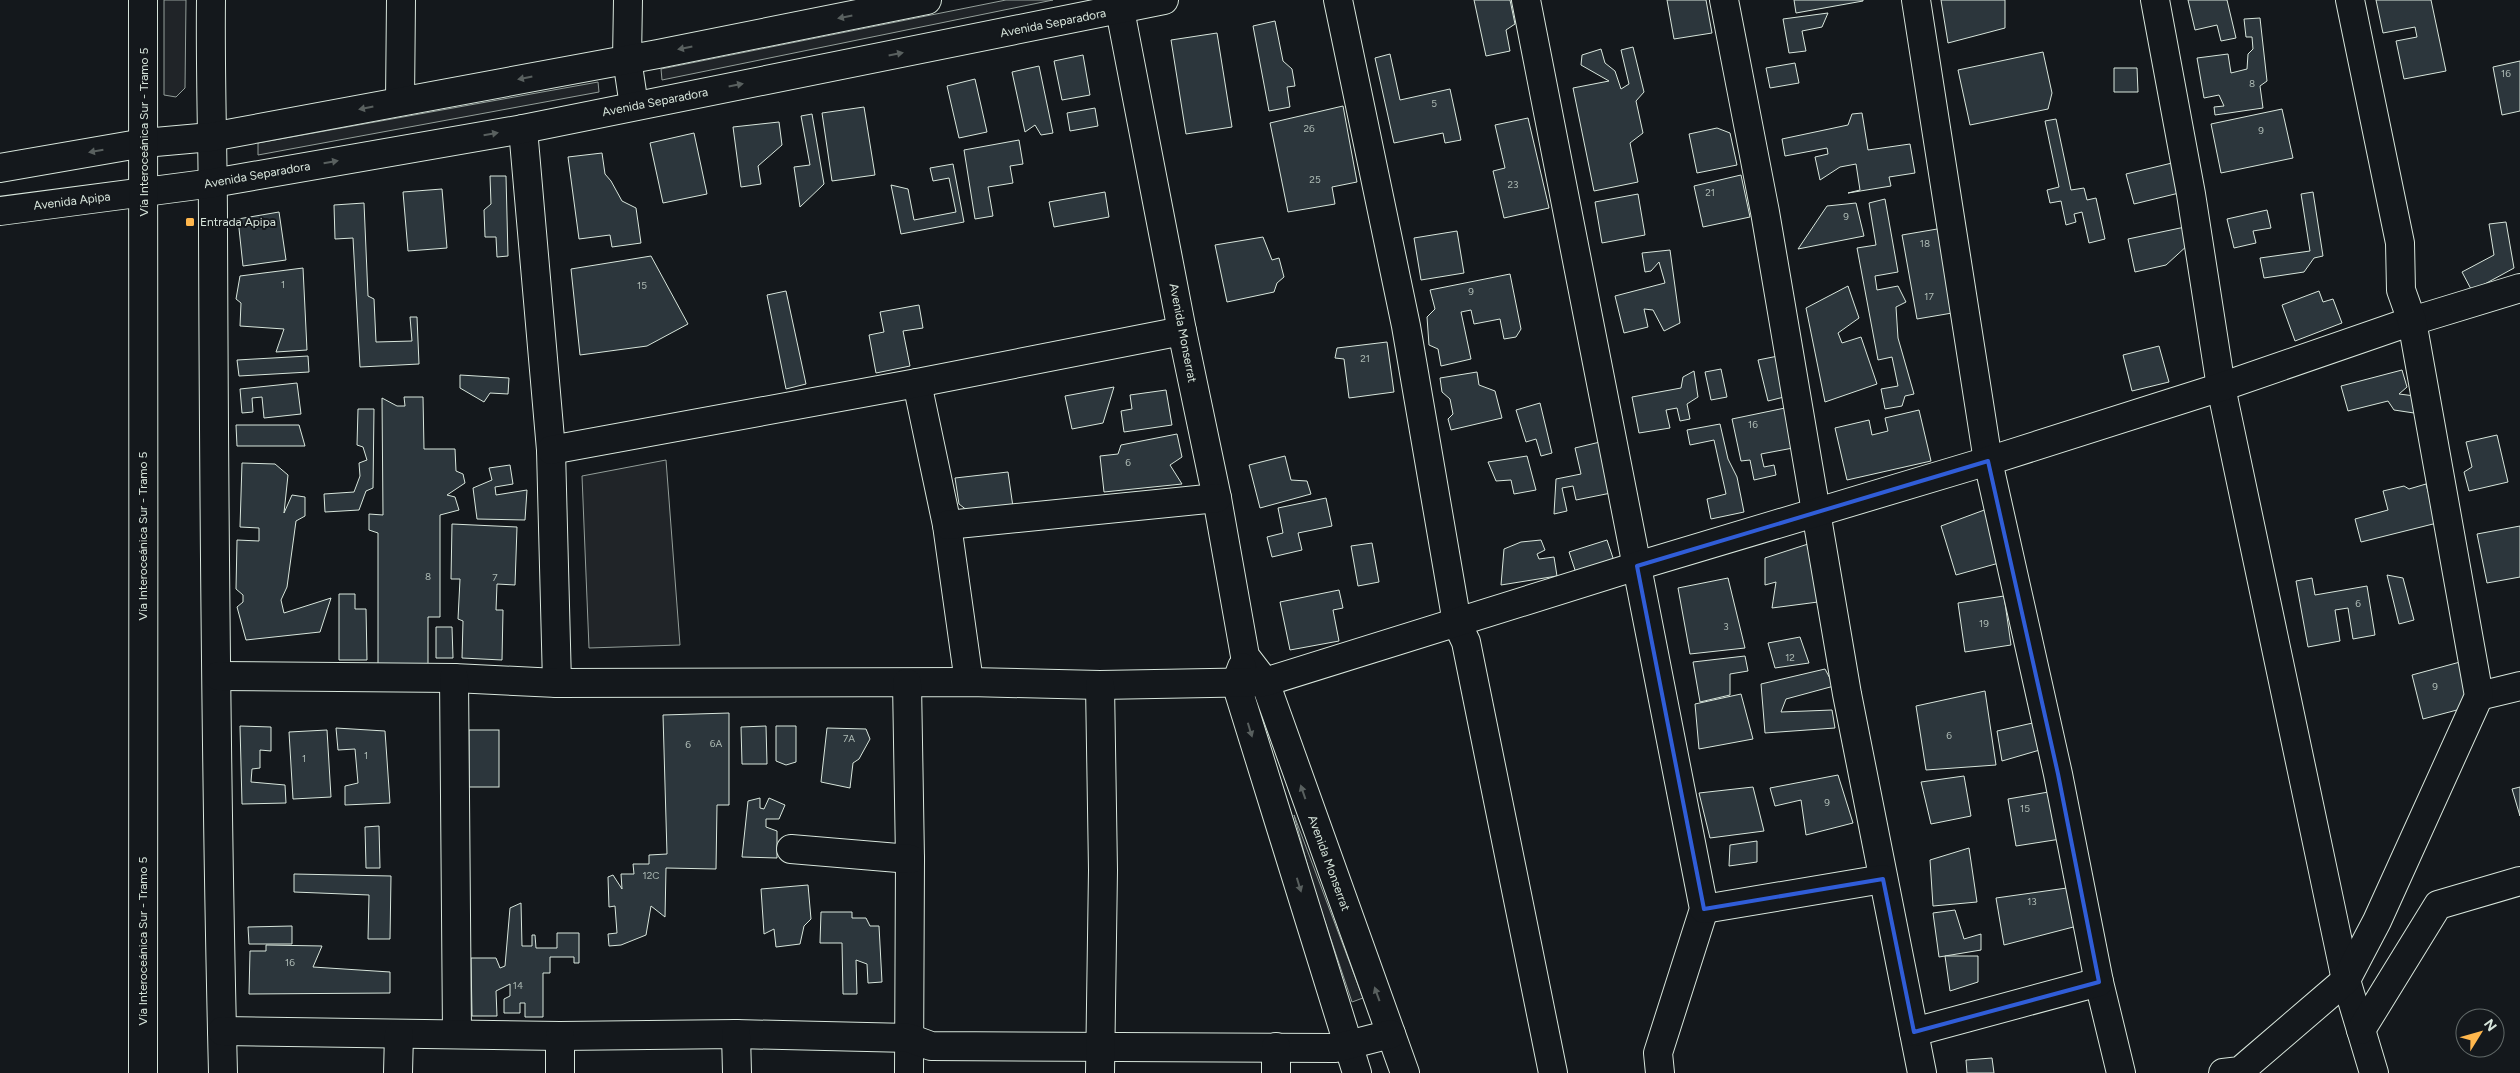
<svg xmlns="http://www.w3.org/2000/svg" width="2520" height="1073" viewBox="0 0 2520 1073" font-family="Figtree,sans-serif">
<style>
.green{fill:#202428;stroke:#939e99}
.building{fill:#2c363c;stroke:#d8e6dc}
.lines{fill:none;stroke-linecap:round;stroke-linejoin:round}
.minor-casing{stroke:#d8e6dc;stroke-width:30}
.highway-casing{stroke:#d8e6dc;stroke-width:30}
.minor{stroke:#14181c;stroke-width:28}
.highway{stroke:#14181c;stroke-width:28}
.oneway{fill:#59605f}
.marked{fill:none;stroke:#305dd8;stroke-width:4;stroke-linejoin:round}
.poi-dot{fill:#ffb74d;stroke:#14181c;stroke-width:2}
.labels{text-anchor:middle;dominant-baseline:central;stroke-width:4;stroke-linejoin:round;paint-order:stroke}
.number-label{font-size:10px;fill:#adbab4}
.street-label{font-size:12px;fill:#d8e6dc;stroke:#14181c}
.poi-label{font-size:12px;fill:#d8e6dc;stroke:#14181c;text-anchor:start}
</style>
<rect width="100%" height="100%" fill="#14181c"/>
<!-- green -->
<g class="green">
<path d="M164 0H186L185 88 176 97 164 95Z"/>
<path d="M1006 0H1053L662 80 661 69Z"/>
<path d="M598 82 599 92 258 155V143Z"/>
<path d="M666 460 680 645 589 648 582 476Z"/>
<path d="M1294 815 1363 998 1352 1002 1313 886Z"/>
</g>
<!-- building -->
<g class="building">
<path d="M1474 0H1510L1515 24 1506 30 1510 51 1486 56Z"/>
<path d="M1667 0H1706L1712 33 1674 39Z"/>
<path d="M1794 0H1863V1L1796 13Z"/>
<path d="M1941 0H2005V28L1948 43Z"/>
<path d="M2188 0H2227L2236 38 2221 41 2217 25 2195 30Z"/>
<path d="M2376 0H2431L2446 71 2404 79 2396 41 2417 37 2415 27 2383 33Z"/>
<path d="M1828 13 1822 27 1802 31 1806 51 1789 53 1783 19Z"/>
<path d="M2260 18 2267 81 2260 86 2263 108 2215 115 2214 107 2224 106 2219 95 2204 98 2197 58 2228 54 2231 73 2247 69 2248 54 2253 49 2252 37H2246L2244 19Z"/>
<path d="M1275 21 1283 61 1292 69 1295 86 1287 87 1290 107 1269 111 1253 26Z"/>
<path d="M1217 33 1232 127 1186 134 1171 40Z"/>
<path d="M1633 47 1644 92 1636 101 1643 133 1630 143 1638 182 1594 191 1573 88 1609 81 1581 65 1582 55 1601 49 1605 63 1615 71 1621 89 1629 84 1621 50Z"/>
<path d="M2043 52 2052 93 2048 109 1970 125 1958 70Z"/>
<path d="M1390 54 1400 100 1450 89 1461 140 1445 143 1443 133 1394 143 1375 58Z"/>
<path d="M1083 55 1090 95 1062 100 1054 61Z"/>
<path d="M2520 61V111L2502 115 2493 67Z"/>
<path d="M1795 63 1799 83 1770 88 1766 68Z"/>
<path d="M1039 66 1053 133 1041 135 1035 125 1025 132 1012 72Z"/>
<path d="M2114 68H2137L2138 92H2114Z"/>
<path d="M975 79 987 132 959 138 947 86Z"/>
<path d="M1343 106 1357 182 1332 187 1335 204 1288 212 1270 123Z"/>
<path d="M864 107 875 175 832 181 822 113Z"/>
<path d="M1095 108 1098 126 1070 131 1067 113Z"/>
<path d="M2282 109 2293 158 2221 173 2211 124Z"/>
<path d="M1862 113 1868 150 1910 144 1915 173 1889 177 1891 186 1848 193 1860 190 1856 164 1840 167 1820 180 1815 157 1828 154 1827 148 1785 156 1782 139 1848 125 1852 114Z"/>
<path d="M812 114 824 184 800 207 794 167 810 165 801 116Z"/>
<path d="M1528 118 1549 208 1504 218 1493 171 1505 168 1495 125Z"/>
<path d="M2056 119 2071 190 2084 188 2087 200 2096 198 2105 239 2089 243 2082 212 2074 214 2076 222 2066 225 2061 201 2050 203 2047 190 2059 187 2045 121Z"/>
<path d="M779 122 782 145 758 166 761 184 741 187 733 127Z"/>
<path d="M1717 128 1730 133 1737 165 1697 173 1689 134Z"/>
<path d="M694 133 707 194 663 203 650 143Z"/>
<path d="M1019 140 1023 164 1010 166 1013 183 988 187 993 216 975 219 964 150Z"/>
<path d="M602 153 605 174 611 181 622 201 636 208 641 243 612 247 610 235 579 239 568 157Z"/>
<path d="M2172 163 2179 193 2134 204 2126 174Z"/>
<path d="M953 164 964 222 901 234 891 185 908 189 914 220 956 212 949 178 933 181 930 168Z"/>
<path d="M1741 175 1750 217 1703 227 1694 186Z"/>
<path d="M490 176H506L508 256 497 257 496 237H485L484 210 491 204Z"/>
<path d="M442 189 447 248 408 251 403 192Z"/>
<path d="M1105 192 1109 217 1054 227 1049 202Z"/>
<path d="M2313 192 2323 256 2314 258 2304 272 2264 278 2260 258 2310 251 2301 194Z"/>
<path d="M1638 194 1645 235 1602 243 1595 202Z"/>
<path d="M1885 199 1898 272 1875 276 1877 290 1898 286 1906 302 1896 307 1898 338 1914 394 1905 396 1902 406 1885 409 1881 389 1898 386 1892 357 1878 360 1857 248 1876 245 1869 203Z"/>
<path d="M364 203 368 296 374 299 376 342 412 341 410 317H417L419 364 360 367 353 238 335 239 334 205Z"/>
<path d="M1856 203 1864 236 1798 249 1827 206Z"/>
<path d="M2267 210 2271 228 2253 231 2256 243 2234 248 2227 219Z"/>
<path d="M279 212 286 260 243 266 238 219Z"/>
<path d="M2506 222 2514 268 2472 291 2462 272 2494 255 2489 224Z"/>
<path d="M2185 227 2189 244 2166 265 2135 272 2128 239Z"/>
<path d="M1943 228 1958 312 1917 319 1902 235Z"/>
<path d="M1457 231 1464 273 1421 280 1414 238Z"/>
<path d="M1263 237 1272 260 1279 258 1284 277 1277 283 1274 292 1227 302 1215 245Z"/>
<path d="M1670 250 1680 323 1664 331 1653 310 1644 309 1648 327 1624 333 1615 296 1665 283 1659 262 1651 271 1645 272 1642 253Z"/>
<path d="M651 256 688 324 647 346 580 355 571 269Z"/>
<path d="M303 268 307 350 276 352 284 329 240 326 241 303 236 299 240 276Z"/>
<path d="M1510 274 1521 329 1516 337 1504 339 1500 319 1474 324 1471 310 1461 312 1471 359 1441 366 1438 349 1429 345 1427 317 1435 309 1430 290Z"/>
<path d="M1848 286 1859 318 1838 333 1842 343 1861 337 1877 384 1825 402 1806 308Z"/>
<path d="M786 291 806 384 786 389 767 295Z"/>
<path d="M2319 291 2323 302 2333 299 2342 323 2295 341 2282 305Z"/>
<path d="M919 305 923 328 903 331 910 366 876 373 869 335 884 332 880 312Z"/>
<path d="M1387 342 1394 392 1349 398 1344 359 1335 358 1337 348Z"/>
<path d="M2159 346 2169 382 2132 391 2123 355Z"/>
<path d="M308 356 309 372 239 376 237 360Z"/>
<path d="M1778 356 1788 396 1768 401 1758 360Z"/>
<path d="M1721 369 1727 397 1711 400 1705 372Z"/>
<path d="M2402 370 2407 387 2399 394 2415 396 2414 413 2394 410 2388 401 2348 411 2341 386Z"/>
<path d="M1694 371 1698 397 1687 404 1690 419 1680 421 1677 408 1666 410 1670 428 1639 433 1632 397 1681 388 1683 377Z"/>
<path d="M1477 372 1479 385 1495 391 1502 418 1451 430 1448 419 1453 414 1450 399 1442 392 1440 378Z"/>
<path d="M460 375 509 378 508 394 490 393 484 402 460 388Z"/>
<path d="M297 383 301 414 264 418 262 397 252 398 253 412 242 413 240 389Z"/>
<path d="M1114 387 1103 423 1072 429 1065 396Z"/>
<path d="M1166 390 1172 425 1124 432 1121 411 1132 409 1130 395Z"/>
<path d="M404 397H423L424 449H455L456 471 463 474 465 483 447 495 455 497 459 510 440 515V617H428V664H378V533L369 530V514L383 515 382 398 397 406H405Z"/>
<path d="M1540 403 1552 453 1541 456 1536 439 1526 442 1516 410Z"/>
<path d="M1785 408 1793 448 1761 454 1764 467 1774 465 1776 475 1754 480 1750 460 1741 461 1732 419Z"/>
<path d="M358 409H374L373 488 366 491 359 510 325 512 324 494 354 492 360 476 359 463 367 460 363 447 357 445Z"/>
<path d="M1919 410 1931 461 1847 480 1835 428 1869 420 1872 435 1888 431 1885 418Z"/>
<path d="M1720 424 1728 459 1737 477 1744 512 1711 519 1707 499 1726 494 1714 440 1690 445 1687 430Z"/>
<path d="M236 425H299L305 446H237Z"/>
<path d="M1177 434 1182 457 1170 465 1182 484 1104 492 1100 456 1118 454 1121 445Z"/>
<path d="M2497 435 2508 482 2469 491 2464 472 2472 467 2466 442Z"/>
<path d="M1600 442 1611 493 1576 500 1573 486 1562 488 1567 511 1554 514 1556 479 1581 474 1575 448Z"/>
<path d="M1285 456 1291 480 1307 481 1311 494 1260 508 1249 465Z"/>
<path d="M1527 456 1536 490 1514 494 1511 480 1496 481 1488 462Z"/>
<path d="M242 463 275 464 288 475 284 513 292 495 305 497V516L296 521 287 587 281 600 284 613 331 598 320 632 246 640 237 607 243 602V595L236 589 237 540 259 541V528L240 527Z"/>
<path d="M510 465 513 484 495 487 496 495 527 490 525 520 477 519 473 488 492 480 489 468Z"/>
<path d="M1008 472 1013 507 968 511 959 504 955 478Z"/>
<path d="M2426 484 2437 523 2361 542 2355 519 2388 510 2383 491 2404 486 2409 489Z"/>
<path d="M1326 498 1332 526 1298 533 1302 550 1272 557 1267 537 1283 533 1278 508Z"/>
<path d="M1987 509 1999 563 1956 575 1941 526Z"/>
<path d="M452 524 517 527 515 585 497 584 496 610H503L502 660 462 658 463 621 458 619 460 579H451Z"/>
<path d="M2520 526V577L2487 583 2477 534Z"/>
<path d="M1541 540 1545 550 1537 554 1539 559 1554 557 1557 576 1501 585 1504 549 1521 542Z"/>
<path d="M1607 540 1615 564 1577 576 1569 552Z"/>
<path d="M1372 543 1379 582 1358 586 1351 546Z"/>
<path d="M1808 544 1818 602 1772 608 1776 582 1765 585V558Z"/>
<path d="M2387 575 2403 578 2414 620 2399 624Z"/>
<path d="M1728 578 1745 648 1690 654 1678 588Z"/>
<path d="M2312 578 2315 595 2367 586 2375 635 2353 639 2348 608 2335 610 2340 641 2308 647 2296 581Z"/>
<path d="M1339 590 1343 608 1333 610 1339 641 1290 650 1280 602Z"/>
<path d="M339 594H355V609H366L367 660H339Z"/>
<path d="M2004 596 2011 645 1965 652 1958 603Z"/>
<path d="M436 627H452L453 658H436Z"/>
<path d="M1800 637 1809 663 1775 668 1768 643Z"/>
<path d="M1745 656 1748 671 1730 674V695L1700 702 1693 662Z"/>
<path d="M2460 662 2472 706 2423 719 2412 675Z"/>
<path d="M1825 669 1834 686 1786 699 1781 712 1832 710 1835 728 1765 733 1761 684Z"/>
<path d="M1985 691 1996 765 1926 770 1916 706Z"/>
<path d="M1741 694 1753 739 1699 749 1695 704Z"/>
<path d="M729 713V805H717L716 869 666 868 665 917 651 906 646 935 621 945 609 946 608 934 617 933 615 906 609 907 608 877 613 875 622 889 621 874H634L633 864H649V855L667 854 663 715Z"/>
<path d="M2046 720 2050 747 2002 761 1997 731Z"/>
<path d="M240 726 271 727V751L260 750V768L252 769 251 782 285 785 286 803 242 804Z"/>
<path d="M766 726 767 764H742L741 727Z"/>
<path d="M776 726H796V762L786 765 776 761Z"/>
<path d="M336 728 385 731 390 803 345 805V786L358 783 355 749 338 750Z"/>
<path d="M827 728 866 729 870 739 859 759 853 763 850 788 821 782Z"/>
<path d="M327 730 331 797 293 799 289 732Z"/>
<rect x="469" y="730" width="30" height="57"/>
<path d="M1838 775 1853 823 1806 835 1801 800 1775 806 1770 788Z"/>
<path d="M1964 776 1971 816 1931 824 1921 782Z"/>
<path d="M1753 787 1764 831 1710 838 1699 793Z"/>
<path d="M2520 787V816L2512 789Z"/>
<path d="M2060 790 2067 838 2016 846 2008 799Z"/>
<path d="M760 798V808L764 809 769 798 785 805 779 819H766V827L777 831V858L742 857 748 801Z"/>
<path d="M379 826 380 868H366L365 827Z"/>
<path d="M1757 841V862L1729 866 1730 845Z"/>
<path d="M1969 848 1977 902 1933 906 1930 860Z"/>
<path d="M294 874 391 876 390 939H368L369 895 294 892Z"/>
<path d="M808 885 811 919 804 926 800 944 776 947 774 929 764 934 761 889Z"/>
<path d="M2074 887 2081 925 2004 945 1996 898Z"/>
<path d="M521 903 522 946H532V935H535L536 948H557V933H579V963H574V957H550V973H543V1017H525V1003H520V1013H504V999L510 996V984L496 991 497 1016H472L471 958H496L500 968 505 966 510 908Z"/>
<path d="M1955 910 1964 939 1981 934V950L1939 957 1933 913Z"/>
<path d="M821 912H852V918H866L870 926H879L882 982 868 983 867 964 856 960 857 994H843L842 943H820Z"/>
<path d="M292 926V944H249L248 927Z"/>
<path d="M266 945 322 946 313 967 390 972V993L249 994 250 951H266Z"/>
<path d="M1945 956H1978V982L1950 991Z"/>
<path d="M1992 1058 1994 1073H1967L1966 1060Z"/>
</g>
<g class="lines">
<!-- minor casing -->
<g class="minor-casing">
<g id="minor">
<path d="M211 0C210 76 213 151 213 226 214 509 216 791 223 1073"/>
<path d="M628 0 627 59 634 106"/>
<path d="M1338 0 1406 326 1457 623 1466 642 1553 1073"/>
<path d="M1526 0 1704 909 1658 1053 1660 1073"/>
<path d="M1724 0 1765 212 1847 694 1922 1073"/>
<path d="M1916 0 1988 461 2058 774 2099 982 2121 1073"/>
<path d="M2155 0 2191 194 2221 387 2346 980 2374 1073"/>
<path d="M1120 10 1182 331 1217 498 1245 656 1265 682 1405 1073"/>
<path d="M400 101 401 0"/>
<path d="M523 129 551 450 557 683"/>
<path d="M0 168 144 143 211 137 658 54 927 0"/>
<path d="M0 211 213 183 523 129 1164 0"/>
<path d="M917 383 947 525 969 682"/>
<path d="M551 450 917 383 1182 331"/>
<path d="M947 525 1217 498"/>
<path d="M1242 667 1236 683 1357 1073"/>
<path d="M218 676 454 678 557 683 969 682 1100 685 1265 682 1637 566 1988 461 2221 387 2412 321 2520 288"/>
<path d="M454 678 457 1033"/>
<path d="M907 683 910 859 909 1073"/>
<path d="M2479 696 2520 686"/>
<path d="M791 849 910 859"/>
<path d="M1704 909 1883 879"/>
<path d="M2361 1030 2438 905 2520 881"/>
<path d="M222 1031 560 1036 736 1034 909 1038 931 1046 1336 1048 1391 1034"/>
<path d="M1914 1032 2099 982"/>
<path d="M736 1034 737 1073"/>
<path d="M1276 1047V1073"/>
<path d="M398 1073 399 1034"/>
<path d="M560 1073V1036"/>
<path d="M1100 1073 1103 870 1100 685"/>
<path d="M2223 1073 2240 1071 2346 980 2377 921 2479 696 2412 321 2401 290 2400 243 2350 0"/>
</g>
</g>
<!-- highway casing -->
<g class="highway-casing">
<path id="highway" d="M143 0C145 358 142 715 143 1073"/>
</g>
<!-- minor -->
<use href="#minor" class="minor"/>
<!-- highway -->
<use href="#highway" class="highway"/>
</g>
<!-- one-way arrows -->
<defs><path id="oneway-solid" d="M-6-.8H1V-3.2L6.5 0L1 3.2V.8H-6Z" transform="scale(1.25)"/></defs>
<g class="oneway">
<use href="#oneway-solid" transform="translate(845 17) rotate(169)"/>
<use href="#oneway-solid" transform="translate(685 48) rotate(169)"/>
<use href="#oneway-solid" transform="translate(896 54) rotate(-11)"/>
<use href="#oneway-solid" transform="translate(525 78) rotate(169)"/>
<use href="#oneway-solid" transform="translate(736 85) rotate(-11)"/>
<use href="#oneway-solid" transform="translate(366 108) rotate(169)"/>
<use href="#oneway-solid" transform="translate(491 134) rotate(-10)"/>
<use href="#oneway-solid" transform="translate(96 151) rotate(170)"/>
<use href="#oneway-solid" transform="translate(331 162) rotate(-10)"/>
<use href="#oneway-solid" transform="translate(1250 730) rotate(73)"/>
<use href="#oneway-solid" transform="translate(1303 792) rotate(-109)"/>
<use href="#oneway-solid" transform="translate(1299 885) rotate(73)"/>
<use href="#oneway-solid" transform="translate(1377 994) rotate(-110)"/>
</g>
<!-- marked area -->
<path class="marked" d="M1988 461 2058 774 2099 982 1914 1032 1883 879 1704 909 1637 566Z"/>
<!-- markers -->
<rect class="poi-dot" x="185" y="217" width="10" height="10" rx="2.5"/>
<g class="labels">
<!-- number labels -->
<g class="number-label">
<text x="2506" y="73">16</text>
<text x="2252" y="83">8</text>
<text x="1434" y="103">5</text>
<text x="1309" y="128">26</text>
<text x="2261" y="130">9</text>
<text x="1315" y="179">25</text>
<text x="1513" y="184">23</text>
<text x="1710" y="192">21</text>
<text x="1846" y="216">9</text>
<text x="1925" y="243">18</text>
<text x="283" y="284">1</text>
<text x="642" y="285">15</text>
<text x="1471" y="291">9</text>
<text x="1929" y="296">17</text>
<text x="1365" y="358">21</text>
<text x="1753" y="424">16</text>
<text x="1128" y="462">6</text>
<text x="428" y="576">8</text>
<text x="495" y="577">7</text>
<text x="2358" y="603">6</text>
<text x="1984" y="623">19</text>
<text x="1726" y="626">3</text>
<text x="1790" y="657">12</text>
<text x="2435" y="686">9</text>
<text x="1949" y="735">6</text>
<text x="849" y="738">7A</text>
<text x="716" y="743">6A</text>
<text x="688" y="744">6</text>
<text x="366" y="755">1</text>
<text x="304" y="758">1</text>
<text x="1827" y="802">9</text>
<text x="2025" y="808">15</text>
<text x="651" y="875">12C</text>
<text x="2032" y="901">13</text>
<text x="290" y="962">16</text>
<text x="518" y="985">14</text>
</g>
<!-- street labels -->
<g class="street-label">
<text transform="translate(1053 23) rotate(-11)">Avenida Separadora</text>
<text transform="translate(655 102) rotate(-11)">Avenida Separadora</text>
<text transform="translate(144 132) rotate(-90)">Vía Interoceánica Sur - Tramo 5</text>
<text transform="translate(257 175) rotate(-10)">Avenida Separadora</text>
<text transform="translate(72 201) rotate(-7)">Avenida Apipa</text>
<text transform="translate(1183 333) rotate(79)">Avenida Monserrat</text>
<text transform="translate(143 536) rotate(-90)">Vía Interoceánica Sur - Tramo 5</text>
<text transform="translate(1329 863) rotate(70)">Avenida Monserrat</text>
<text transform="translate(143 941) rotate(-90)">Vía Interoceánica Sur - Tramo 5</text>
</g>
<!-- poi labels -->
<g class="poi-label">
<text x="200" y="222">Entrada Apipa</text>
</g>
</g>
<!-- north arrow -->
<g transform="translate(2480 1033) rotate(53)"><circle r="24" fill="#14181c" stroke="#626a69"/>
<path d="M0-4L9 19L0 12L-9 19Z" fill="#ffb74d"/>
<text y="-8" font-size="14" font-weight="bold" text-anchor="middle" fill="#d8e6dc">N</text>
</g>
</svg>
